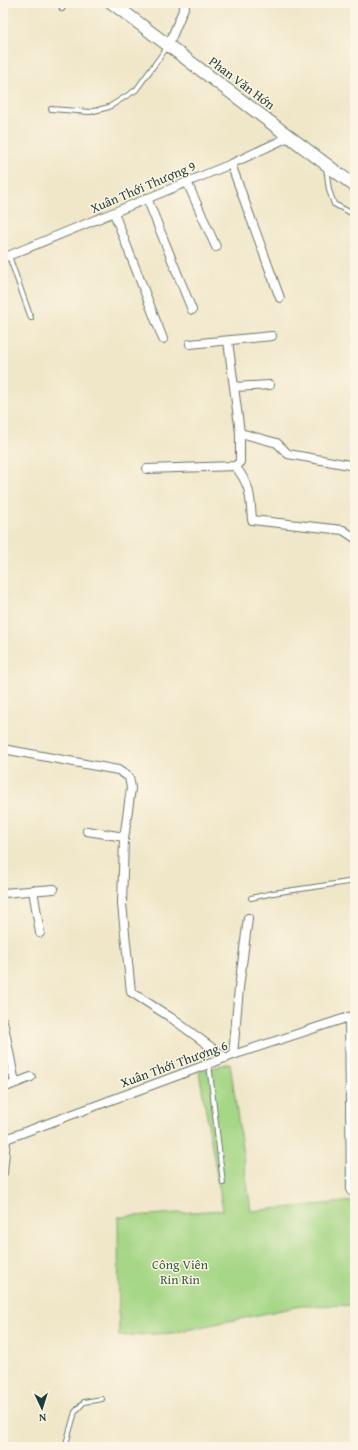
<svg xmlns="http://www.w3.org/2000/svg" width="358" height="1450" viewBox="0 0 358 1450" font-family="'Gentium Book Plus',serif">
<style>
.green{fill:#a6d786;stroke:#628a5d}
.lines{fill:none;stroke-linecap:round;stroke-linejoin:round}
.lane-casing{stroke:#687868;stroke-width:6}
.street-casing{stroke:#687868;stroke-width:10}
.secondary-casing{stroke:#687868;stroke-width:14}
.lane{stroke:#fff;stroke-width:4}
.street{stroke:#fff;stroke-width:8}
.secondary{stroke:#fff;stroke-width:12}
.labels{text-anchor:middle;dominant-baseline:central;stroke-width:3;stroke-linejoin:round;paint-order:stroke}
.street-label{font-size:13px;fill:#1f3d34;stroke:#fcf5e5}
.park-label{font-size:13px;fill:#3a5c44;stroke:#fcf5e5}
</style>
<rect width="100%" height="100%" fill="#fcf5e5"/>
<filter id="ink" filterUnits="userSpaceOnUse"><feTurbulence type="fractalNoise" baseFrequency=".025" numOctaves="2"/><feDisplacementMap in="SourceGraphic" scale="8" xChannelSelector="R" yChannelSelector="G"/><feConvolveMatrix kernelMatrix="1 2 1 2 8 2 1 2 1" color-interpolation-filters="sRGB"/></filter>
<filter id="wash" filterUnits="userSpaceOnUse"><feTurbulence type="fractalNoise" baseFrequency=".012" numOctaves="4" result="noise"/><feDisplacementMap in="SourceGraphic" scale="16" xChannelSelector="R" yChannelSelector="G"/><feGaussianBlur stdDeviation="0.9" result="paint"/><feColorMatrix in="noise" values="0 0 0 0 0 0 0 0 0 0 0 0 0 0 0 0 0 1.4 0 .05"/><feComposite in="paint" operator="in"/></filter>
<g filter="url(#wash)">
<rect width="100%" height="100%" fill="#f0e7c9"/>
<!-- green -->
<path class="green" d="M230 1063 251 1211 355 1201V1305L301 1306 172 1333 119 1336 118 1217 223 1210 199 1072Z"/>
</g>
<g filter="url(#ink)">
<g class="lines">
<!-- lane casing -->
<g class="lane-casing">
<g id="lane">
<path d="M62 9 66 3"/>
<path d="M51 109 90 112 109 107 136 90 168 46"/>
<path d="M326 167 329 190 334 204 355 215"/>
<path d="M9 256 31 318"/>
<path d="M251 898 273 893 355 881"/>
<path d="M209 1064 223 1183"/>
<path d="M65 1447 75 1412 84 1402 102 1399"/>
</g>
</g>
<!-- street casing -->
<g class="street-casing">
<g id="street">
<path d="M169 44 186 3"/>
<path d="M231 164 280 298"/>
<path d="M187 182 216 247"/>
<path d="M147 198 192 310"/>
<path d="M114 213 163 339"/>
<path d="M3 258 231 164 291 136"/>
<path d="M228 341 240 433 277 443 288 454 355 466"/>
<path d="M190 344 272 336"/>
<path d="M234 387 270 385"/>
<path d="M235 466C251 486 250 495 252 520L343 530 355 538"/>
<path d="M147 469 235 466 240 462V433"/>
<path d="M3 749 118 770 129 777 131 788 124 839 122 904 131 992 170 1017 226 1058"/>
<path d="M87 831 124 837"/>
<path d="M33 890 40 933"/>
<path d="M3 893 54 889"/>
<path d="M349 1017 351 1191"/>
<path d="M3 1021 15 1083"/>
<path d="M233 1055 239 988 248 918"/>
<path d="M3 1088 31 1077"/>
<path d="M3 1140 233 1055 355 1015"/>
<path d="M3 1173 6 1139"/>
</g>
</g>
<!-- secondary casing -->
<g class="secondary-casing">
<path id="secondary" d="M112 3 355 186"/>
</g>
<!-- lane -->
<use href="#lane" class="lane"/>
<!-- street -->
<use href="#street" class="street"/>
<!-- secondary -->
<use href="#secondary" class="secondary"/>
</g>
</g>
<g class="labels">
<!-- street labels -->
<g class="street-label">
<text transform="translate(242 83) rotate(37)">Phan Văn Hớn</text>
<text transform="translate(143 187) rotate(-23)">Xuân Thới Thượng 9</text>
<text transform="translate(174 1064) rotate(-20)">Xuân Thới Thượng 6</text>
</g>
<!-- park labels -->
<g class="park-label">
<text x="180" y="1264">Công Viên<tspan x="180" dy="15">Rin Rin</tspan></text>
</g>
</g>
<!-- margin -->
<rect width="358" height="1450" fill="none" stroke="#fcf5e5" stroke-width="16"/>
<!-- north arrow -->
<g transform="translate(42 1408) rotate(176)" stroke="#fcf5e5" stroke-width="3" paint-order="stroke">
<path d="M0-3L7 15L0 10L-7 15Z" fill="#1f3d34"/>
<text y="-6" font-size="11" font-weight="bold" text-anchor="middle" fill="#1f3d34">N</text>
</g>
</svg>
